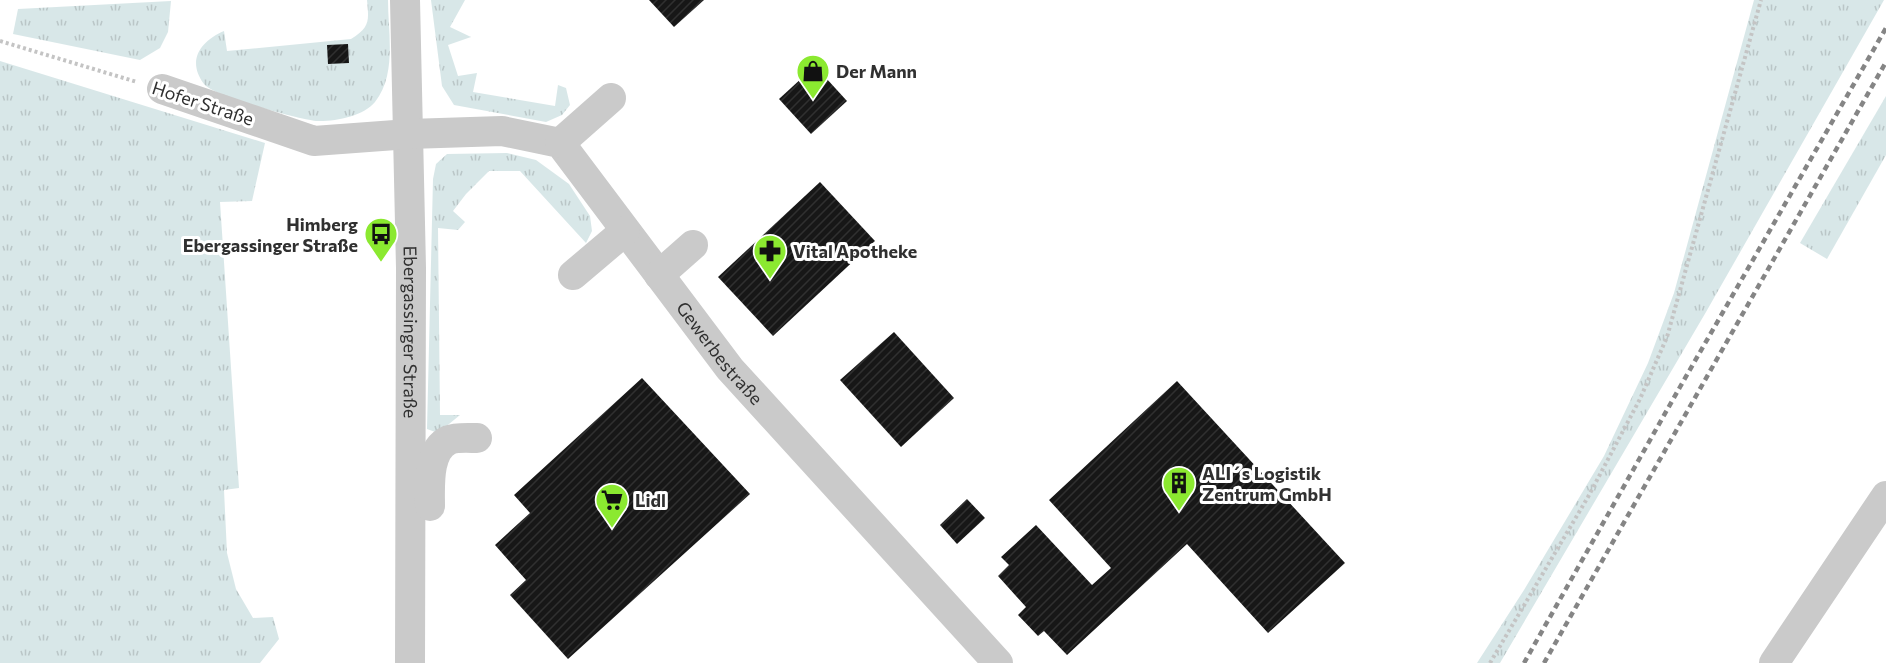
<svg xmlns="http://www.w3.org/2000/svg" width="1886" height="663" viewBox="0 0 1886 663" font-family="Commissioner,sans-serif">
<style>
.grass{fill:url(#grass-tufts)}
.building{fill:url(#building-hatch)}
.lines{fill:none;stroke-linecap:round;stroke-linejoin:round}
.path{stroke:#c4c4c4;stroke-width:4;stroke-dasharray:3 3;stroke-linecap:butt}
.minor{stroke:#cacaca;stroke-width:30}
.rail{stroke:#858585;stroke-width:4.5;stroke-dasharray:6 4.5;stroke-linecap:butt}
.labels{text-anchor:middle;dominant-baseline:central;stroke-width:6;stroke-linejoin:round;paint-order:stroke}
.poi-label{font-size:18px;font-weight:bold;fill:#303030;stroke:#fff;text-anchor:start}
.street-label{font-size:18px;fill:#303030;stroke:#fff}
</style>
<defs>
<pattern id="grass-tufts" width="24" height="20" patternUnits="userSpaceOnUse" patternTransform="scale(1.5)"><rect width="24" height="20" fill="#d8e7e8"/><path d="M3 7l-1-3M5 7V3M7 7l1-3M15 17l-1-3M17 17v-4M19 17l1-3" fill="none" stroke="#bac6c7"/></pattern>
<pattern id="building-hatch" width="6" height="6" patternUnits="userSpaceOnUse" patternTransform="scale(1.5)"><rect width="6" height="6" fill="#171717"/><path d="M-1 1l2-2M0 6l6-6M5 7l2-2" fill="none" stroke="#303030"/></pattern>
</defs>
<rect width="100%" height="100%" fill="#fff"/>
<!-- grass -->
<g class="grass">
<path d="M367 0H388C388 33 397 74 375 102 364 116 334 122 316 121 298 119 215 97 204 84 186 60 201 41 224 31L227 51 351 39C370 27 369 21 367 0Z"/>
<path d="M431 0H465L450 27 471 37 448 45 458 76 477 73 473 92 555 106 558 85 566 88 570 105 562 115 546 122 454 105 442 86Z"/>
<path d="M1754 0H1884L1706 312 1500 663H1477L1524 590 1604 456 1648 363 1674 293Z"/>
<path d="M171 1 168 32 160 48 140 60 13 34 18 9Z"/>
<path d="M0 61 265 143 252 201 220 202 239 488 224 490 227 553 236 589 253 618 273 617 279 639 260 663H0Z"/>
<path d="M1886 96V155L1827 259 1800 243Z"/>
<path d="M507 153 536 160 569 184 590 216 592 231 586 243 520 171H489L466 194 453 211 465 222 458 230 438 228 440 415H460L438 433 427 429 433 179 436 164 447 154Z"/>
</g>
<!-- building -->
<g class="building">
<path d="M649 0H704L674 27Z"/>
<path d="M348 44 349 63 328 64 327 45Z"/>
<path d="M815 66 847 101 811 134 779 99Z"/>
<path d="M820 182 875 241 773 336 718 277Z"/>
<path d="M894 332 954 398 901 447 840 380Z"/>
<path d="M642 378 750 494 568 659 510 595 526 580 495 545 530 513 514 495Z"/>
<path d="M1177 381 1345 563 1268 633 1187 544 1067 655 1044 631 1038 636 1018 615 1026 607 998 576 1009 565 1001 557 1036 525 1092 585 1111 568 1049 500Z"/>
<path d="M967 499 985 518 957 544 940 525Z"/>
</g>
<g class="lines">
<!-- path -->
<g class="path">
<path d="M0 41 137 82"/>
<path d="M1490 663 1588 497 1640 399 1667 337 1761 0"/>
</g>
<!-- minor -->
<g class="minor">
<path id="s1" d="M405 0 411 268 410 663"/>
<path id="s2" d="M162 89 314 141 409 134 502 131 560 143 730 369 998 663"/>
<path d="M560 143 611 98"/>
<path d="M573 275 625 231"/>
<path d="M659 275 693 245"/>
<path d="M430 506C430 487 427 450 449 440 456 437 469 438 477 438"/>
<path d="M1774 663 1886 496"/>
</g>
<!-- rail -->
<g class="rail">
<path d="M1524 663 1680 387 1886 28"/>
<path d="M1544 663 1886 62"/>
</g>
</g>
<!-- icons -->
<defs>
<g id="shop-pin" transform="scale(1.725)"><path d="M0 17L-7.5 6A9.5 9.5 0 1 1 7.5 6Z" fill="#8be930" stroke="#fff"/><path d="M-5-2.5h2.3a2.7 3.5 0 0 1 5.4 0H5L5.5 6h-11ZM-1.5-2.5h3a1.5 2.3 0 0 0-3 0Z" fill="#111"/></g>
<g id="bus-pin" transform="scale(1.725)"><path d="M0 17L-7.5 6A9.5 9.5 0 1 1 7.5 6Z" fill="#8be930" stroke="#fff"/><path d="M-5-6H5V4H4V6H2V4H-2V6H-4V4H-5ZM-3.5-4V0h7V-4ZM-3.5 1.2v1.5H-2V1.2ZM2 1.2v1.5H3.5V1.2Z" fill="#111"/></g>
<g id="pharmacy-pin" transform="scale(1.725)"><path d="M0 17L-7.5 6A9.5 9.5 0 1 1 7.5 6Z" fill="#8be930" stroke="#fff"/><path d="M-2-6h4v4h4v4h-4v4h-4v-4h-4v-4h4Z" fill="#111"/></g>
<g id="building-pin" transform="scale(1.725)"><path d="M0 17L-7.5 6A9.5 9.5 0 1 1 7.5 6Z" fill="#8be930" stroke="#fff"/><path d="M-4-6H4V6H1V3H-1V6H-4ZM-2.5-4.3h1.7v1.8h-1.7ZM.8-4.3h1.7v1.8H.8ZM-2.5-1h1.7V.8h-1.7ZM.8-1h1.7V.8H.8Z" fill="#111"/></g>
<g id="supermarket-pin" transform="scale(1.725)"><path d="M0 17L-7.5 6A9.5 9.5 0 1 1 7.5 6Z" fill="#8be930" stroke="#fff"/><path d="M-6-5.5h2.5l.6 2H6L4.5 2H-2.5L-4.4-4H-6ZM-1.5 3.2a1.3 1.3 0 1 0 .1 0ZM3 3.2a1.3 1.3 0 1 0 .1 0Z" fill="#111"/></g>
</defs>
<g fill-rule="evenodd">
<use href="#shop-pin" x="813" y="71"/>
<use href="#bus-pin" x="381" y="234"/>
<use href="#pharmacy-pin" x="770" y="251"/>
<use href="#building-pin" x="1179" y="483"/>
<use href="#supermarket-pin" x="612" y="500"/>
</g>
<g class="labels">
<!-- poi labels -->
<g class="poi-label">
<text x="836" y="71">Der Mann</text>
<text x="358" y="224" text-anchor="end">Himberg<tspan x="358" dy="21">Ebergassinger Straße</tspan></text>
<text x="793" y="251">Vital Apotheke</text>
<text x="1202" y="473">ALI´s Logistik<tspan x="1202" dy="21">Zentrum GmbH</tspan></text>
<text x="635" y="500">Lidl</text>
</g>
<!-- street labels -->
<g class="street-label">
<text transform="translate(203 103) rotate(18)">Hofer Straße</text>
<text stroke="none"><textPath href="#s1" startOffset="332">Ebergassinger Straße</textPath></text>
<text stroke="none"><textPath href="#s2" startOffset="672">Gewerbestraße</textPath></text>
</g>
</g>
</svg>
